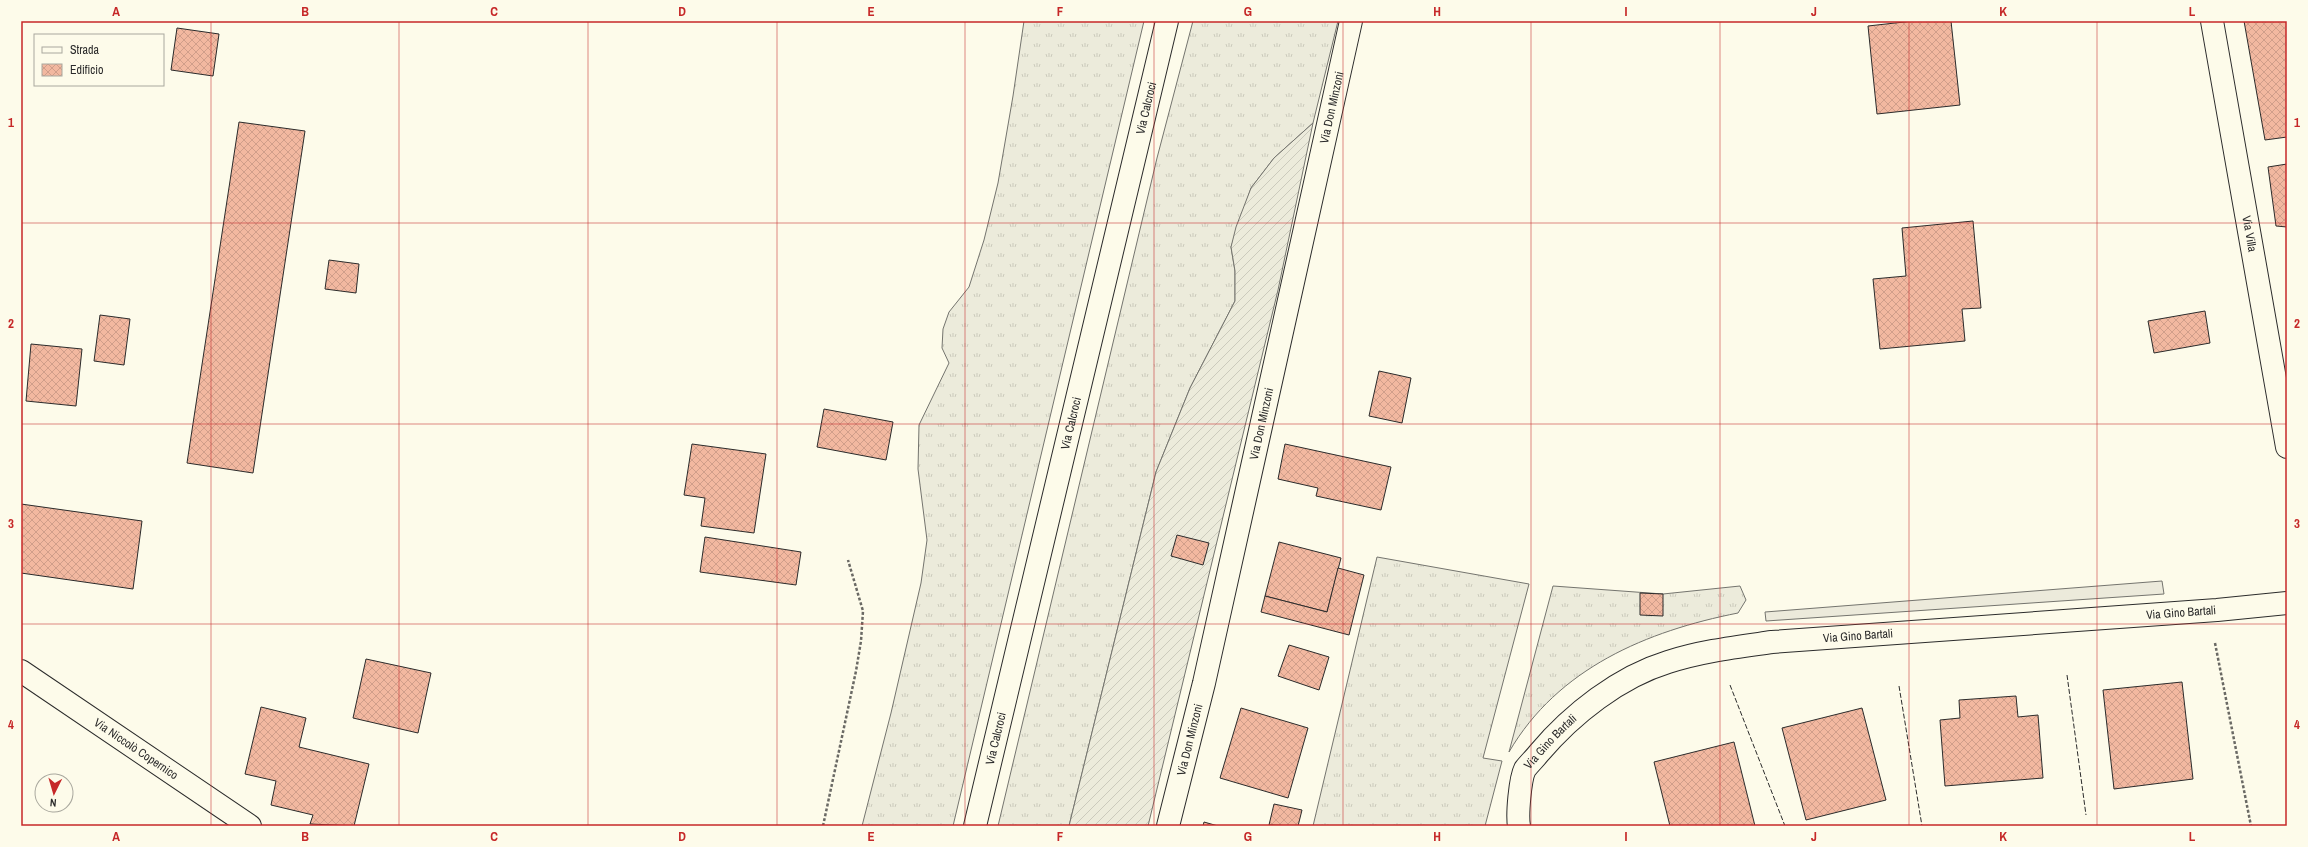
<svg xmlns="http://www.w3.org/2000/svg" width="2308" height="847" viewBox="0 0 2308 847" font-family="'Archivo Narrow',sans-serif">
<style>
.grass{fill:url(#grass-tufts);stroke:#74746e}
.garden{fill:url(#garden-furrows);stroke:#74746e}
.parking{fill:#eceadb;stroke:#74746e}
.building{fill:url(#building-cross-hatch);stroke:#2b2b2b}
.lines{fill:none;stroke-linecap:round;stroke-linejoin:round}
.street-casing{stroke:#2b2b2b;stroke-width:24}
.secondary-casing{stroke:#2b2b2b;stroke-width:24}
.path{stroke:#6a6964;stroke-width:2.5;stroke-dasharray:3 2;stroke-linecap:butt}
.street{stroke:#fdfbea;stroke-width:22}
.secondary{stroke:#fdfbea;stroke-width:22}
.fence{stroke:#2b2b2b;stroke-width:1;stroke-dasharray:5 2;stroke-linecap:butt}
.grid{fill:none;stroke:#c62828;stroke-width:1;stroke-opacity:0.55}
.labels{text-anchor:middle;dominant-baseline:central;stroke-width:3;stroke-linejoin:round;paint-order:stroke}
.street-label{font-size:12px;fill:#2b2b2b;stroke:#fdfbea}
.neatline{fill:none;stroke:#c62828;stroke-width:1.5}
.grid-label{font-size:13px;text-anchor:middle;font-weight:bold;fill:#c62828}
</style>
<defs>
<pattern id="grass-tufts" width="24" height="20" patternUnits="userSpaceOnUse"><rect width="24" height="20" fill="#ecebdb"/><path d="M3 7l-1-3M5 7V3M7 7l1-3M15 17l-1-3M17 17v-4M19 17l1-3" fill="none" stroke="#cbcabc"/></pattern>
<pattern id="garden-furrows" width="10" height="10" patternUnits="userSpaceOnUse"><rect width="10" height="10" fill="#ecebdb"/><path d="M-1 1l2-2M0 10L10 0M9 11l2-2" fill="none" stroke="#cbcabc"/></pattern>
<pattern id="building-cross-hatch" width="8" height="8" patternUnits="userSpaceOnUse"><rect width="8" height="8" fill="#f2b8a0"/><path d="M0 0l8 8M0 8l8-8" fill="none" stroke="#d09e8a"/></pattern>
</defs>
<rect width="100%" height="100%" fill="#fdfbea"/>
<!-- grass -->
<g class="grass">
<path d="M1024 21H1144L953 826H862L891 713 921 583 927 540 918 469 919 425 949 363 942 348 943 329 949 312 969 287 984 240 998 183 1013 96Z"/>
<path d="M1193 21H1338L1313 123 1274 158 1251 188 1231 247 1235 271V301L1190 388 1156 472 1069 826H998L1157 158Z"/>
<path d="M1377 557 1529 584 1483 758 1502 761 1485 826H1313Z"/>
<path d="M1553 586 1663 594 1740 586 1746 600 1738 613C1647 631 1558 668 1509 752Z"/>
</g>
<!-- garden -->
<path class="garden" d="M1313 123 1278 290 1148 826H1069L1156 472 1190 388 1235 301V271L1231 247 1236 227 1251 188 1274 158Z"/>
<!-- parking -->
<path class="parking" d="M2162 581 2164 594 1766 621 1765 612Z"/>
<!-- building -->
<g class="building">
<path d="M1913 21H1951L1960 105 1877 114 1868 26Z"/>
<path d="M2244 21H2287V137L2265 140Z"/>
<path d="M177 28 219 34 213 76 171 70Z"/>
<path d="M239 122 305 131 253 473 187 463Z"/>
<path d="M2287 164V227L2276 226 2268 167Z"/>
<path d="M1973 221 1981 308 1962 309 1965 341 1880 349 1873 279 1906 276 1902 228Z"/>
<path d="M329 260 359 264 356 293 325 289Z"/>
<path d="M2205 311 2210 343 2154 353 2148 321Z"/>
<path d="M100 315 130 319 124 365 94 361Z"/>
<path d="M31 344 82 349 76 406 26 401Z"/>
<path d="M1379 371 1411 378 1402 423 1369 416Z"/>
<path d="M824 409 893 422 886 460 817 447Z"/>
<path d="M692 444 766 454 754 533 701 526 705 498 684 495Z"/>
<path d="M1285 444 1391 467 1381 510 1316 496 1318 488 1278 479Z"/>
<path d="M21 504 142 521 133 589 21 573Z"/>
<path d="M1177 535 1209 543 1203 565 1171 556Z"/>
<path d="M705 537 801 552 796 585 700 572Z"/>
<path d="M1279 542 1341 558 1327 612 1265 596Z"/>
<path d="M1338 568 1364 575 1349 635 1261 612 1265 596 1327 612Z"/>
<path d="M1640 593 1663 594V616L1640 615Z"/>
<path d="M1289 645 1329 657 1319 690 1278 676Z"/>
<path d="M366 659 431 673 418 733 353 718Z"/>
<path d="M2182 682 2193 779 2114 789 2103 690Z"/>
<path d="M2016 696 2018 717 2038 715 2043 778 1945 786 1940 720 1960 718 1959 700Z"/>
<path d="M261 707 306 718 299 747 369 764 354 826 310 824 313 815 271 805 276 781 245 774Z"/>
<path d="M1241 708 1308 728 1288 798 1220 778Z"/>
<path d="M1862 708 1886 800 1806 820 1782 728Z"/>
<path d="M1734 742 1755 826H1670L1654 762Z"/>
<path d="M1274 804 1302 810 1298 826 1269 825Z"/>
<path d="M1204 822 1218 826H1203Z"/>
</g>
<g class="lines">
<!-- street casing -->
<g class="street-casing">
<g id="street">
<path id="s1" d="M21 671 250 826"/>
<path id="s2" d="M1168 826 1204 683 1351 21"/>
<path id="s3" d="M1519 826C1517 815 1520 779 1525 769 1529 764 1535 758 1539 753 1572 714 1619 677 1668 662 1702 651 1737 647 1772 642L2217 610 2287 603"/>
</g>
</g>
<!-- secondary casing -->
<g class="secondary-casing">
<g id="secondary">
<path id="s4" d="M2212 21 2287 447"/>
<path id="s5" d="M975 826 1167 21"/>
</g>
</g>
<!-- path -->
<g class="path">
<path d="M2215 643 2251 826"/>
<path d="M823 826 856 671 861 641 863 611 848 560"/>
</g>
<!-- street -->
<use href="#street" class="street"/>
<!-- secondary -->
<use href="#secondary" class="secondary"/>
<!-- fence -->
<g class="fence">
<path d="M2067 675 2086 815"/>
<path d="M1730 685 1785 826"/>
<path d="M1899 686 1922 826"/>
</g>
</g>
<!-- grid -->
<path class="grid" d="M211 21V826M399 21V826M588 21V826M777 21V826M965 21V826M1154 21V826M1343 21V826M1531 21V826M1720 21V826M1909 21V826M2097 21V826M21 223H2287M21 424H2287M21 624H2287"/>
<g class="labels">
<!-- street labels -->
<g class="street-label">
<text stroke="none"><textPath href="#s5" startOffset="738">Via Calcroci</textPath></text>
<text stroke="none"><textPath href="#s2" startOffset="737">Via Don Minzoni</textPath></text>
<text stroke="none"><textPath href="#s4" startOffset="216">Via Villa</textPath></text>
<text stroke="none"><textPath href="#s5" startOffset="414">Via Calcroci</textPath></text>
<text stroke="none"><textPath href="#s2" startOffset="413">Via Don Minzoni</textPath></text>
<text stroke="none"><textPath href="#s3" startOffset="755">Via Gino Bartali</textPath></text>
<text stroke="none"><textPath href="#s3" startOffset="431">Via Gino Bartali</textPath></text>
<text stroke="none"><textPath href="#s5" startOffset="90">Via Calcroci</textPath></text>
<text stroke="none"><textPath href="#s2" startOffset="89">Via Don Minzoni</textPath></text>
<text stroke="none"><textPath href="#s3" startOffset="95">Via Gino Bartali</textPath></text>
<text stroke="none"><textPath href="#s1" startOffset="139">Via Niccolò Copernico</textPath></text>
</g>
</g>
<!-- border -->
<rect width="2308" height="847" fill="none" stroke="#fdfbea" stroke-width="44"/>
<!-- legend -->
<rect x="34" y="34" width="130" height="52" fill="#fdfbea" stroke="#a9a89e"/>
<rect x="42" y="47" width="20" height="6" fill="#fdfbea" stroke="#a9a89e"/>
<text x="70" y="54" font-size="12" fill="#2b2b2b">Strada</text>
<rect x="42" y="64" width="20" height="12" fill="url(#building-cross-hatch)" stroke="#a9a89e"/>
<text x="70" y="74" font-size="12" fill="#2b2b2b">Edificio</text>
<!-- north arrow -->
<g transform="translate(54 793) rotate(185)"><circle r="19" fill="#fdfbea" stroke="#a9a89e"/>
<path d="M0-3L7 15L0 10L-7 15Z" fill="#c62828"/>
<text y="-6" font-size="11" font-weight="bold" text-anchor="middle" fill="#2b2b2b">N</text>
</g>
<rect x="22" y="22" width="2264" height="803" class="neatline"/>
<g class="grid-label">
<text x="116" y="16">A</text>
<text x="305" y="16">B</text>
<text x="494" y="16">C</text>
<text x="682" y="16">D</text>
<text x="871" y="16">E</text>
<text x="1060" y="16">F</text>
<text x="1248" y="16">G</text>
<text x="1437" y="16">H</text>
<text x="1626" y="16">I</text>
<text x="1814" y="16">J</text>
<text x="2003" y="16">K</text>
<text x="2192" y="16">L</text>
<text x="11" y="127">1</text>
<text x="2297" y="127">1</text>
<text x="11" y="328">2</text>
<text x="2297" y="328">2</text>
<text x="11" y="528">3</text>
<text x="2297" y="528">3</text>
<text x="11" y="729">4</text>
<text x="2297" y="729">4</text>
<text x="116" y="841">A</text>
<text x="305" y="841">B</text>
<text x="494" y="841">C</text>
<text x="682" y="841">D</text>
<text x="871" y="841">E</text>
<text x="1060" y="841">F</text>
<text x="1248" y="841">G</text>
<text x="1437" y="841">H</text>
<text x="1626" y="841">I</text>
<text x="1814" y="841">J</text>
<text x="2003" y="841">K</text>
<text x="2192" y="841">L</text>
</g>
</svg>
